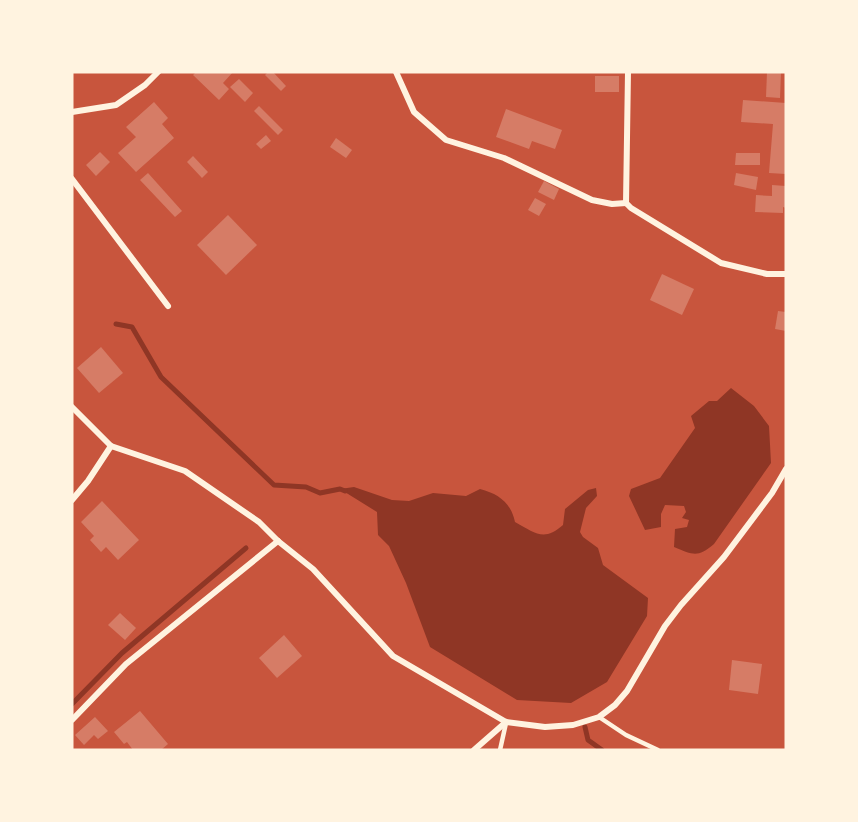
<svg xmlns="http://www.w3.org/2000/svg" width="858" height="822" viewBox="0 0 858 822" font-family="'Noto Sans',sans-serif">
<style>
.water{fill:#8f3625}
.lines{fill:none;stroke-linecap:round;stroke-linejoin:round}
.stream{stroke:#8f3625;stroke-width:5}
.building{fill:#d67c66}
.service{stroke:#fff3e0;stroke-width:4.5}
.minor{stroke:#fff3e0;stroke-width:6}
</style>
<rect width="100%" height="100%" fill="#c8553d"/>
<!-- water -->
<g class="water">
<path d="M731 388 754 406 769 426 771 463 714 544C697 558 694 555 674 547L675 529 687 527 689 520 682 518 686 512 684 506 665 505 661 514V527L645 530 629 496 631 489 660 478 695 428 691 416 709 401H717Z"/>
<path d="M354 487 392 500 409 501 433 493 466 496 480 489C499 494 511 503 515 522 535 533 544 542 563 525L565 509 588 490 596 488 597 496 586 508 580 532 583 537 598 548 603 565 648 598 647 616 607 682 571 703 517 700 430 647 406 583 389 546 378 535 377 512 340 489Z"/>
</g>
<g class="lines">
<!-- stream -->
<g class="stream">
<path d="M116 324 132 327 161 377 274 485 306 487 320 493 340 489 345 491"/>
<path d="M72 704 122 653 246 548"/>
<path d="M585 727 588 740 602 750"/>
</g>
</g>
<!-- building -->
<g class="building">
<path d="M196 72H233L223 83 229 89 219 100 193 75Z"/>
<path d="M268 72H273L286 86 281 91 265 75Z"/>
<path d="M767 72H781L780 98 766 97Z"/>
<rect x="595" y="76" width="24" height="16"/>
<path d="M239 79 253 93 245 102 230 87Z"/>
<path d="M743 100 786 103V174L769 173 773 124 741 122Z"/>
<path d="M154 102 168 118 162 124 174 138 136 172 118 153 136 137 126 127Z"/>
<path d="M259 106 283 130 278 135 254 111Z"/>
<path d="M506 109 562 130 555 149 532 141 529 149 496 137Z"/>
<path d="M266 135 271 141 261 149 256 144Z"/>
<path d="M336 138 352 150 346 158 330 147Z"/>
<path d="M100 152 110 162 96 176 86 165Z"/>
<path d="M736 153H760V165H735Z"/>
<path d="M193 156 208 172 202 178 187 162Z"/>
<path d="M148 173 182 211 175 217 140 180Z"/>
<path d="M736 173 758 177 756 190 734 185Z"/>
<path d="M544 181 559 189 554 200 538 192Z"/>
<path d="M772 185 786 186V208L783 207V213L755 212 756 195 772 196Z"/>
<path d="M535 198 546 204 539 216 528 210Z"/>
<path d="M228 215 257 245 226 275 197 245Z"/>
<path d="M662 274 694 289 682 315 650 300Z"/>
<path d="M778 311 786 312V331L775 329Z"/>
<path d="M101 347 123 373 99 393 77 368Z"/>
<path d="M102 501 139 540 118 560 106 547 101 552 90 540 94 536 81 522Z"/>
<path d="M120 613 136 628 125 640 108 625Z"/>
<path d="M284 635 302 656 277 678 259 658Z"/>
<path d="M732 660 762 664 758 694 729 690Z"/>
<path d="M140 711 168 744 161 750H133L127 742 124 744 114 732Z"/>
<path d="M95 717 108 731 98 739 94 735 84 745 75 735Z"/>
</g>
<g class="lines">
<!-- service -->
<g class="service">
<path d="M599 717 626 735 658 750"/>
<path d="M500 750 506 723"/>
</g>
<!-- minor -->
<g class="minor">
<path d="M396 72 414 112 446 140 504 158 592 200 612 204 626 203"/>
<path d="M628 72 626 203 631 208 721 263 767 274H786"/>
<path d="M72 112 116 105 145 85 158 72"/>
<path d="M72 179 168 306"/>
<path d="M72 407 111 446 185 471 259 522 278 541 313 569 393 656 506 722 545 727 573 725 599 717 615 705 627 691 665 626 681 605 724 557 772 493 786 469"/>
<path d="M72 500 88 481 111 446"/>
<path d="M72 720 126 664 278 541"/>
<path d="M474 750 506 722"/>
</g>
</g>
<!-- border -->
<rect width="858" height="822" fill="none" stroke="#fff3e0" stroke-width="147"/>
</svg>
